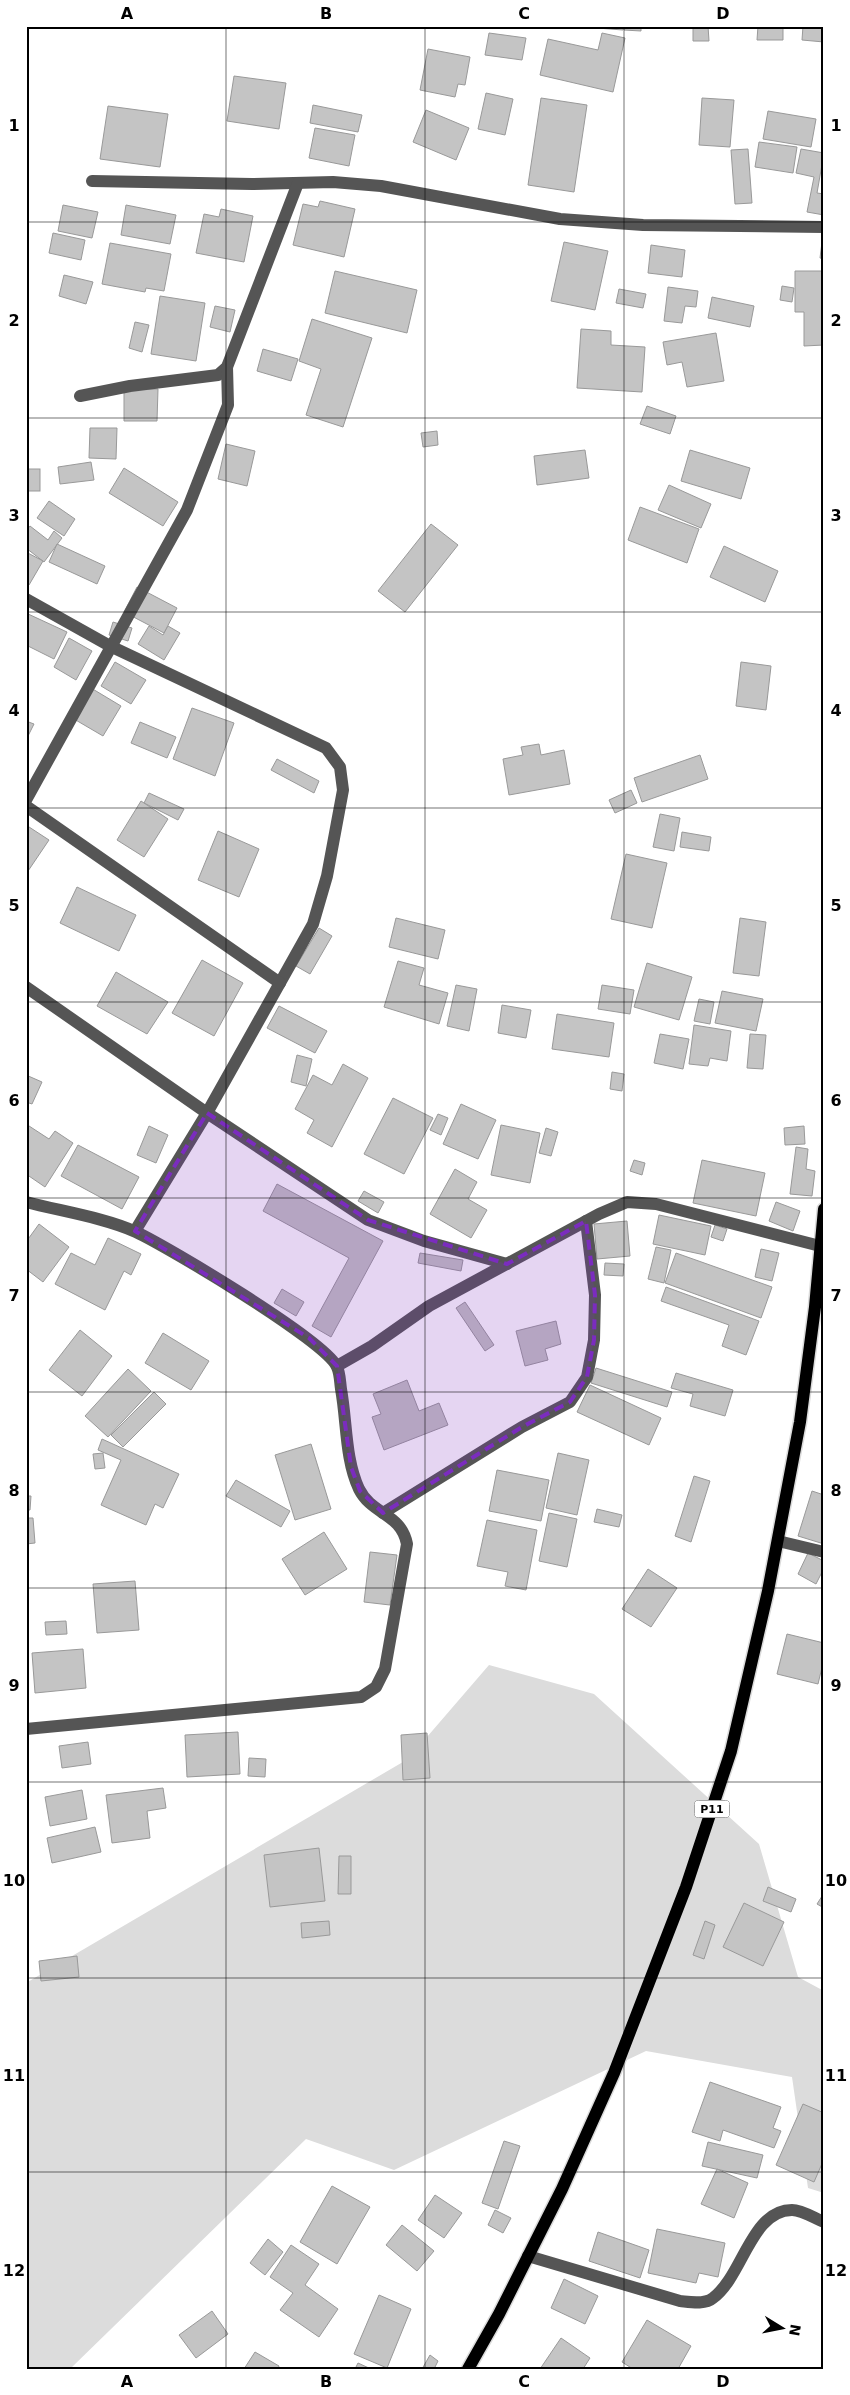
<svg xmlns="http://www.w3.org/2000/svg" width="850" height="2395" viewBox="0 0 850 2395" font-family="'DejaVu Sans',sans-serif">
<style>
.green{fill:#dcdcdc}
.building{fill:#c4c4c4;stroke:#999}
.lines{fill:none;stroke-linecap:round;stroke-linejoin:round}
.major-casing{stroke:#dbdbdb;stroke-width:15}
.minor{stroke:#555;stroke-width:12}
.major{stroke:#000;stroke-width:12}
.marked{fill:#7b2cbf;fill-opacity:0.2;stroke:#7b2cbf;stroke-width:4;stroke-dasharray:10 6;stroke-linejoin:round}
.grid{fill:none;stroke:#000;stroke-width:1;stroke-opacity:0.55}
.labels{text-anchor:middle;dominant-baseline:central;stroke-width:4.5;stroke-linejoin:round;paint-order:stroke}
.shield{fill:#fff;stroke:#4c4c4c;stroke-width:1}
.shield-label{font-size:11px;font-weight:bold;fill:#000}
.neatline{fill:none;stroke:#000;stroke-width:2}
.grid-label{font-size:16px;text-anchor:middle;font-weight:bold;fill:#000}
</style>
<rect width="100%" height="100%" fill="#fff"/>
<!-- green -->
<path class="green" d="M489 1665 594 1694 759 1844 798 1977 824 1991V2193L808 2188 792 2077 646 2051 394 2170 306 2139 70 2369H26V1983L408 1759Z"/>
<!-- building -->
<g class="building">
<path d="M571 26H623V30Z"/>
<path d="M624 26H641V31L624 30Z"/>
<path d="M693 26H708L709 41H693Z"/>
<path d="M758 26H783V40H757Z"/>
<path d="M803 26H824V42L802 40Z"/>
<path d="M489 33 526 38 522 60 485 55Z"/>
<path d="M602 33 625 38 613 92 540 75 548 39 598 50Z"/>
<path d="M428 49 470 57 465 85 458 84 455 97 420 90Z"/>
<path d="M234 76 286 83 279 129 227 121Z"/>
<path d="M486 93 513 99 505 135 478 129Z"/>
<path d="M541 98 587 105 574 192 528 185Z"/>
<path d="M702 98 734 100 730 147 699 145Z"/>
<path d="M313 105 362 115 358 132 310 123Z"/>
<path d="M108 106 168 114 160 167 100 159Z"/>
<path d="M426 110 469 128 456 160 413 142Z"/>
<path d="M768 111 816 119 811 147 763 139Z"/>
<path d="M315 128 355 135 349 166 309 158Z"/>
<path d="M759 142 797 147 793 173 755 167Z"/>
<path d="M748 149 752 203 735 204 731 150Z"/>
<path d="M801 149 824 153 817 193 824 194V215L807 212 814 177 796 173Z"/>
<path d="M320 201 355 209 344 257 293 245 303 204 318 207Z"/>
<path d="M63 205 98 212 92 238 58 231Z"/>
<path d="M126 205 176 215 170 244 121 235Z"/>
<path d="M221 209 253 216 244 262 196 253 204 214 219 217Z"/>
<path d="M53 233 85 240 81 260 49 253Z"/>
<path d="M823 234H824V259L820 258Z"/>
<path d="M564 242 608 251 595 310 551 301Z"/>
<path d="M110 243 171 254 164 291 146 288 145 292 102 284Z"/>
<path d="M651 245 685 250 682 277 648 273Z"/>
<path d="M335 271 417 290 407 333 325 313Z"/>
<path d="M795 271H824V345L804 346V312H795Z"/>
<path d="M64 275 93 282 86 304 59 296Z"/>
<path d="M782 286 794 288 792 302 780 300Z"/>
<path d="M668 287 698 291 696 307 685 306 682 323 664 321Z"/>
<path d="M619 289 646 294 643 308 616 303Z"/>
<path d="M160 296 205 303 196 361 151 354Z"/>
<path d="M712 297 754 306 750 327 708 318Z"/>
<path d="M215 306 235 310 230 332 210 327Z"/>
<path d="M312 319 372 338 343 427 306 415 321 369 299 361Z"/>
<path d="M135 322 149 325 142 352 129 348Z"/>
<path d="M581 329 611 331V345L645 347 642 392 577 388Z"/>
<path d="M716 333 724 381 687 387 682 362 667 365 663 342Z"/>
<path d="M263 349 298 359 291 381 257 371Z"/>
<path d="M124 389H158L157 421H124Z"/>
<path d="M647 406 676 416 670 434 640 424Z"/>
<path d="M90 428H117L116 459 89 458Z"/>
<path d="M437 431 438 445 423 447 421 433Z"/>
<path d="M226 444 255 451 247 486 218 479Z"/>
<path d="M585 450 589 478 537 485 534 456Z"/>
<path d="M690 450 750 468 741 499 681 481Z"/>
<path d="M91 462 94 480 60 484 58 467Z"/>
<path d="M124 468 178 502 163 526 109 493Z"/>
<rect x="26" y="469" width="14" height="22"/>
<path d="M669 485 711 504 701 528 658 510Z"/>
<path d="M49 501 75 519 64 536 37 518Z"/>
<path d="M640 507 699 529 687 563 628 540Z"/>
<path d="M431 524 458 545 405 612 378 591Z"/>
<path d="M30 526 48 540 54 531 62 538 44 562 26 548V531Z"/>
<path d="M57 544 105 566 97 584 49 562Z"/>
<path d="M724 546 778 571 765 602 710 577Z"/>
<path d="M26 552 43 561 29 585 26 584Z"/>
<path d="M137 587 177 608 164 633 124 612Z"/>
<path d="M26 613 67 632 54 659 26 645Z"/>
<path d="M113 622 132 628 128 641 109 635Z"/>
<path d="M149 626 163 635 168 626 180 633 164 660 138 644Z"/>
<path d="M69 638 92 651 76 680 54 667Z"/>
<path d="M115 662 146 680 131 704 101 686Z"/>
<path d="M741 662 771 666 766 710 736 706Z"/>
<path d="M91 688 121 706 103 736 74 719Z"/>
<path d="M192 708 234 723 215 776 173 759Z"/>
<path d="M26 721 34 724 26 740Z"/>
<path d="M140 722 176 737 167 758 131 743Z"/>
<path d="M539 744 541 755 564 750 570 784 509 795 503 759 523 755 521 747Z"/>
<path d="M700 755 708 779 642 802 634 778Z"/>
<path d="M277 759 319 781 314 793 271 770Z"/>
<path d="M631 790 637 803 615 813 609 800Z"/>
<path d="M149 793 184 809 178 820 144 803Z"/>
<path d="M141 801 168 819 144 857 117 840Z"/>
<path d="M660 814 680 818 674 851 653 847Z"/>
<path d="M26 825 49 840 26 874Z"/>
<path d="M218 831 259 849 239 897 198 880Z"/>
<path d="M682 832 711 837 709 851 680 847Z"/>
<path d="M626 854 667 863 652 928 611 919Z"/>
<path d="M77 887 136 915 119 951 60 923Z"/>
<path d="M396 918 445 930 438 959 389 947Z"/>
<path d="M740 918 766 922 759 976 733 973Z"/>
<path d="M319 928 332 936 310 974 296 966Z"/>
<path d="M202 960 243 983 214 1036 172 1013Z"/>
<path d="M398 961 424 968 419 985 448 993 439 1024 384 1007Z"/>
<path d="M647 963 692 977 679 1020 634 1007Z"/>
<path d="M116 972 168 1002 147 1034 97 1006Z"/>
<path d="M456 985 477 989 469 1031 447 1026Z"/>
<path d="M602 985 634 990 630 1014 598 1009Z"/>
<path d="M722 991 763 999 756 1031 715 1023Z"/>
<path d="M699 999 714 1002 710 1024 694 1021Z"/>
<path d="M502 1005 531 1010 526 1038 498 1033Z"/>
<path d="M279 1006 327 1031 315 1053 267 1028Z"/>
<path d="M557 1014 614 1023 609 1057 552 1049Z"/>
<path d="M694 1025 731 1031 727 1061 710 1058 708 1066 689 1064Z"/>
<path d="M660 1034 689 1039 683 1069 654 1063Z"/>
<path d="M750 1034 766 1035 763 1069 747 1068Z"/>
<path d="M297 1055 312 1059 306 1086 291 1082Z"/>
<path d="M343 1064 368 1078 332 1147 307 1133 314 1120 295 1109 313 1075 332 1085Z"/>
<path d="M612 1072 624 1074 622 1091 610 1089Z"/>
<path d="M26 1075 42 1082 32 1104 26 1102Z"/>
<path d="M393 1098 433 1118 404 1174 364 1154Z"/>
<path d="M461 1104 496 1120 478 1159 443 1144Z"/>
<path d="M438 1114 448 1118 441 1135 430 1130Z"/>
<path d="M26 1124 49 1139 55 1131 73 1143 45 1187 26 1174Z"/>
<path d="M501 1125 540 1133 530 1183 491 1175Z"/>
<path d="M149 1126 168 1135 156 1163 137 1155Z"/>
<path d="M804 1126 805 1144 785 1145 784 1128Z"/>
<path d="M546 1128 558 1132 551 1156 539 1153Z"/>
<path d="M78 1145 139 1177 122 1209 61 1176Z"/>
<path d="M796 1147 808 1149 806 1169 815 1171 812 1196 790 1194Z"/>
<path d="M634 1160 645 1163 642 1175 630 1171Z"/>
<path d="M702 1160 765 1173 756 1216 693 1203Z"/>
<path d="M455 1169 477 1182 468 1199 487 1210 471 1238 430 1214Z"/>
<path d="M277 1184 383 1241 331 1337 312 1326 349 1258 263 1211Z"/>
<path d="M364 1191 384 1202 378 1213 358 1201Z"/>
<path d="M776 1202 800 1211 793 1231 769 1221Z"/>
<path d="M659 1215 711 1226 705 1255 653 1244Z"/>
<path d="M627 1221 630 1256 597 1259 594 1224Z"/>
<path d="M39 1224 69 1247 43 1282 26 1269V1242Z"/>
<path d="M715 1225 727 1229 723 1241 711 1237Z"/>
<path d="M108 1238 141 1254 131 1275 124 1271 105 1310 55 1284 71 1253 95 1265Z"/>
<path d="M656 1247 671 1250 664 1283 648 1279Z"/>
<path d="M761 1249 779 1253 772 1281 755 1277Z"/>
<path d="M420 1253 463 1260 461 1271 418 1263Z"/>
<path d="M676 1253 772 1287 761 1318 665 1283Z"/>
<path d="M605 1263 624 1264 623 1276 604 1275Z"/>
<path d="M666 1287 759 1321 746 1355 722 1346 729 1325 661 1301Z"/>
<path d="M282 1289 304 1302 296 1316 274 1303Z"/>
<path d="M465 1302 494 1345 485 1351 456 1308Z"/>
<path d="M556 1321 561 1344 545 1349 548 1360 525 1366 516 1331Z"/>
<path d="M80 1330 112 1356 82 1396 49 1370Z"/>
<path d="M163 1333 209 1361 191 1390 145 1363Z"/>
<path d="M596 1368 672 1392 667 1407 591 1383Z"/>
<path d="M128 1369 151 1391 108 1437 85 1416Z"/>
<path d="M676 1373 733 1390 725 1416 690 1406 693 1394 671 1388Z"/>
<path d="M407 1380 419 1411 439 1403 448 1425 384 1450 372 1417 381 1414 373 1394Z"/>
<path d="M590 1385 661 1418 649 1445 577 1412Z"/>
<path d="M154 1392 166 1404 123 1447 111 1435Z"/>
<path d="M102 1439 179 1474 163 1508 155 1504 146 1525 101 1505 121 1460 98 1450Z"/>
<path d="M311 1444 331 1509 295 1520 275 1455Z"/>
<path d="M103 1453 105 1468 95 1469 93 1454Z"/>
<path d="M558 1453 589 1460 577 1515 546 1508Z"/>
<path d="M497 1470 549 1480 541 1521 489 1511Z"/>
<path d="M694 1476 710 1481 691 1542 675 1536Z"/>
<path d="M236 1480 290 1511 281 1527 226 1496Z"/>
<path d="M812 1491 824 1495V1544L798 1536Z"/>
<path d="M26 1496H31L30 1510H26Z"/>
<path d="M597 1509 622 1515 619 1527 594 1522Z"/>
<path d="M549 1513 577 1519 567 1567 539 1561Z"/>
<path d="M26 1518H33L35 1543 26 1544Z"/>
<path d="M487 1520 537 1530 526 1590 505 1586 508 1572 477 1566Z"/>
<path d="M324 1532 347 1569 305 1595 282 1559Z"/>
<path d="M370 1552 397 1555 390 1605 364 1602Z"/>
<path d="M808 1553 824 1561V1568L816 1584 798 1574Z"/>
<path d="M648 1569 677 1588 651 1627 622 1609Z"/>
<path d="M135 1581 139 1630 97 1633 93 1584Z"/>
<path d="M66 1621 67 1634 46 1635 45 1622Z"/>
<path d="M787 1634 824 1643V1659L818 1684 777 1674Z"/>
<path d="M83 1649 86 1688 35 1693 32 1653Z"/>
<path d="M238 1732 240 1774 187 1777 185 1735Z"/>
<path d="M427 1733 430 1778 403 1780 401 1735Z"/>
<path d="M88 1742 91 1764 62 1768 59 1746Z"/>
<path d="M249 1758 266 1759 265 1777 248 1776Z"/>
<path d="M163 1788 166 1808 147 1811 150 1838 112 1843 106 1795Z"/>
<path d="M82 1790 87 1819 50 1826 45 1797Z"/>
<path d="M95 1827 101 1852 52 1863 47 1838Z"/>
<path d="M319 1848 325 1901 270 1907 264 1855Z"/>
<path d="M339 1856H351V1894H338Z"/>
<path d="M768 1887 796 1899 791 1912 763 1901Z"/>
<path d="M824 1893V1908L817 1904Z"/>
<path d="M744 1903 784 1922 763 1966 723 1947Z"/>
<path d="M329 1921 330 1935 302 1938 301 1923Z"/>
<path d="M705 1921 715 1925 704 1959 693 1955Z"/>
<path d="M77 1956 79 1977 41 1981 39 1961Z"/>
<path d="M710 2082 781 2107 773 2128 781 2131 774 2148 723 2130 720 2141 692 2132Z"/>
<path d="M803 2104 824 2113V2159L814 2182 776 2165Z"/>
<path d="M504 2141 520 2146 498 2209 482 2203Z"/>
<path d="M708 2142 763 2155 757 2178 702 2166Z"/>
<path d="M717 2169 748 2183 734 2218 701 2204Z"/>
<path d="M332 2186 370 2207 337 2264 300 2242Z"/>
<path d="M435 2195 462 2213 444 2238 418 2220Z"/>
<path d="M495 2210 511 2218 503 2233 488 2225Z"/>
<path d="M402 2225 434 2251 417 2271 386 2245Z"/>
<path d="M657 2229 725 2243 718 2277 699 2273 696 2283 648 2273Z"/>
<path d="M598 2232 649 2250 640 2278 589 2261Z"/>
<path d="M268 2239 283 2252 265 2275 250 2263Z"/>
<path d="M291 2245 319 2264 305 2285 338 2309 319 2337 280 2310 293 2293 270 2277Z"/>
<path d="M564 2279 598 2296 585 2324 551 2308Z"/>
<path d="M379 2295 411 2309 387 2368 354 2354Z"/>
<path d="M212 2311 228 2334 196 2358 179 2335Z"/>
<path d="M647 2320 691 2346 678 2369H633L622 2362Z"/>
<path d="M561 2338 590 2358 583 2369H540Z"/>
<path d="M255 2352 279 2366 278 2369H244Z"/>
<path d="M430 2355 438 2361 434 2369H422Z"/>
<path d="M358 2363 371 2369H355Z"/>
</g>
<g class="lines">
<!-- major casing -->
<g class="major-casing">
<path id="major" d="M468 2369 499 2314 562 2189 614 2073 686 1887 731 1751 768 1591 800 1422 815 1307 824 1209"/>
</g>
<!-- minor -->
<g class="minor">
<path d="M92 181 252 184 333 182 381 186 560 219 643 225 824 227"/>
<path d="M80 396 130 386 218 375 227 367 298 183"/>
<path d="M26 599 110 646 326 748 340 767 343 790 327 876 313 924 207 1113 135 1231"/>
<path d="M26 800 187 510 228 405 227 367"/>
<path d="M26 806 280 983"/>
<path d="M26 987 207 1113 368 1220 424 1241 507 1264"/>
<path d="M26 1202C60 1211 106 1218 136 1232 168 1247 326 1341 337 1367 340 1373 340 1382 341 1389 347 1422 345 1459 359 1489 372 1515 401 1513 407 1544L385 1669 376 1687 361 1697 26 1729"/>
<path d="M337 1366 372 1346 429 1306 599 1214 627 1202 656 1204 824 1247"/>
<path d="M383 1513 522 1427 570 1402 587 1377 594 1340 595 1295 586 1221"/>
<path d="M778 1541 824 1552"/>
<path d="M528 2256 680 2301C690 2302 705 2305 713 2298 743 2276 751 2210 792 2210 802 2210 814 2218 824 2222"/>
</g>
<!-- major -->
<use href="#major" class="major"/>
</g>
<!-- marked area -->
<path class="marked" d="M207 1113 368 1220 507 1264 586 1221 595 1295 594 1340 587 1377 570 1402 522 1427 383 1513 360 1491 351 1467 337 1366 309 1338 135 1231Z"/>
<!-- grid -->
<path class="grid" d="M226 26V2369M425 26V2369M624 26V2369M26 222H824M26 418H824M26 612H824M26 808H824M26 1002H824M26 1198H824M26 1392H824M26 1588H824M26 1782H824M26 1978H824M26 2172H824"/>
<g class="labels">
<!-- shield labels -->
<rect class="shield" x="694.5" y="1800.5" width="35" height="17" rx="4"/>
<g class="shield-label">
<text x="712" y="1809">P11</text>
</g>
</g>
<!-- border -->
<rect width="850" height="2395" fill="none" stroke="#ffffff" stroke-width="55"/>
<!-- north arrow -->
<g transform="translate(782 2328) rotate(100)" stroke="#ffffff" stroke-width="4" paint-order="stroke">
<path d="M0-4L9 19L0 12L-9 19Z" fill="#000000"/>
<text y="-8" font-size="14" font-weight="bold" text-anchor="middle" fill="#000000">N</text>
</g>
<rect x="28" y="28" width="794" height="2340" class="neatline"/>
<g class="grid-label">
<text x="127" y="19">A</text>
<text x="326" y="19">B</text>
<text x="524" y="19">C</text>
<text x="723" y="19">D</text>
<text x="14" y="131">1</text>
<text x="836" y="131">1</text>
<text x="14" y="326">2</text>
<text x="836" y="326">2</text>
<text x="14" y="521">3</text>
<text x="836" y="521">3</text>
<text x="14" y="716">4</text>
<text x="836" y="716">4</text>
<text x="14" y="911">5</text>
<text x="836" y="911">5</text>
<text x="14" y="1106">6</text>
<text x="836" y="1106">6</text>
<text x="14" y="1301">7</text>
<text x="836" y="1301">7</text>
<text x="14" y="1496">8</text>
<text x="836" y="1496">8</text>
<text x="14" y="1691">9</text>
<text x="836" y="1691">9</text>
<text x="14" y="1886">10</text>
<text x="836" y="1886">10</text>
<text x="14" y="2081">11</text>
<text x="836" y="2081">11</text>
<text x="14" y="2276">12</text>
<text x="836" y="2276">12</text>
<text x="127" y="2387">A</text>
<text x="326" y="2387">B</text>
<text x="524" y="2387">C</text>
<text x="723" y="2387">D</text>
</g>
</svg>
